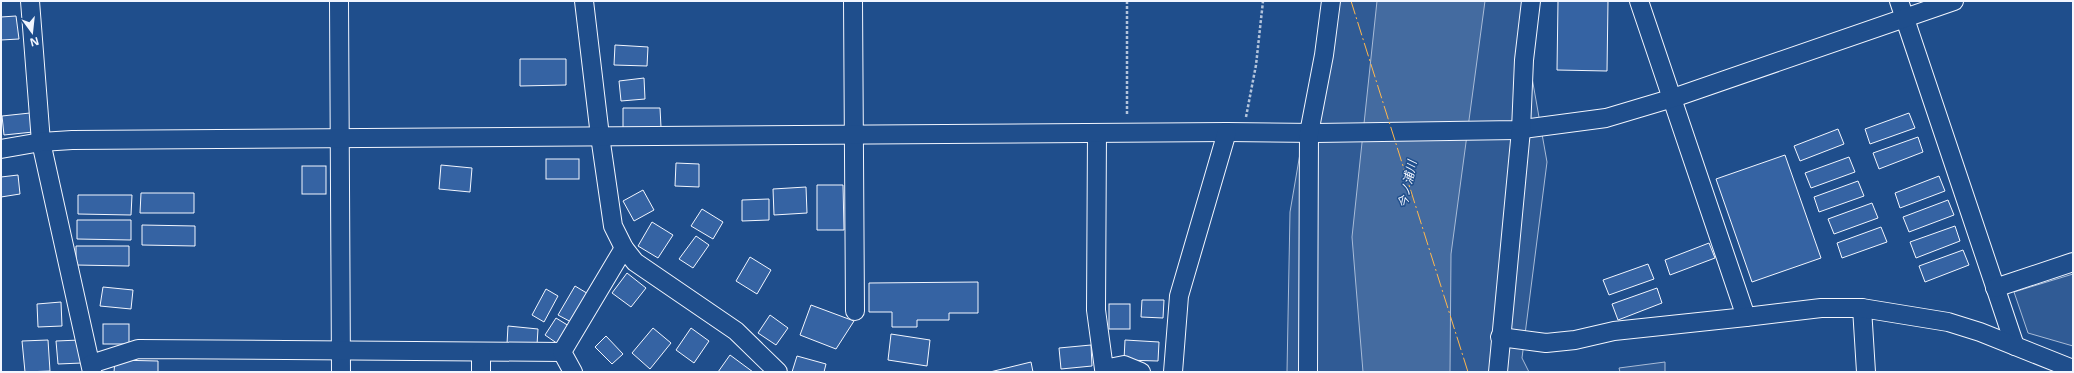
<svg xmlns="http://www.w3.org/2000/svg" width="2074" height="373" viewBox="0 0 2074 373" font-family="'Noto Sans','Noto Sans JP',sans-serif">
<style>
.built{fill:#305b95;stroke:#a8bbd7}
.water{fill:#446ba0;stroke:#a8bbd7}
.building{fill:#3563a3;stroke:#f2f6ff}
.lines{fill:none;stroke-linecap:round;stroke-linejoin:round}
.minor-casing{stroke:#f2f6ff;stroke-width:20}
.path{stroke:#b3c4dc;stroke-width:2.5;stroke-dasharray:3 2;stroke-linecap:butt}
.minor{stroke:#1f4e8c;stroke-width:18}
.power{stroke:#ffb74d;stroke-width:1;stroke-dasharray:14 3 2 3;stroke-linecap:butt}
.labels{text-anchor:middle;dominant-baseline:central;stroke-width:3;stroke-linejoin:round;paint-order:stroke}
.water-label{font-size:12px;font-style:italic;fill:#f2f6ff;stroke:#1f4e8c}
</style>
<rect width="100%" height="100%" fill="#1f4e8c"/>
<!-- built -->
<g class="built">
<path d="M1326 1H1532L1526 44 1547 162 1522 358 1529 372H1287L1290 212Z"/>
<path d="M2073 274V346L2028 333 2014 292Z"/>
<path d="M1665 362V372H1620L1619 368Z"/>
</g>
<!-- water -->
<path class="water" d="M1377 1H1485L1451 254 1450 372H1363L1352 237Z"/>
<!-- building -->
<g class="building">
<path d="M1558 1H1608L1607 71 1557 70Z"/>
<path d="M16 16 19 39 1 40V17Z"/>
<path d="M615 45 648 47 647 66 614 65Z"/>
<path d="M520 59H566V85L520 86Z"/>
<path d="M644 78 645 99 621 101 619 81Z"/>
<path d="M623 108H660L661 127 623 128Z"/>
<path d="M30 113 33 132 4 135 2 116Z"/>
<path d="M1909 113 1915 128 1870 144 1865 129Z"/>
<path d="M1838 129 1844 144 1800 161 1794 146Z"/>
<path d="M1918 137 1923 152 1879 169 1873 153Z"/>
<path d="M1785 155 1821 258 1752 282 1716 179Z"/>
<path d="M1849 157 1855 172 1811 188 1805 173Z"/>
<rect x="546" y="159" width="33" height="20"/>
<path d="M676 163 699 164V187L675 186Z"/>
<path d="M441 165 472 168 470 192 439 189Z"/>
<rect x="302" y="166" width="24" height="28"/>
<path d="M18 175 20 194 1 197V177Z"/>
<path d="M1939 176 1945 191 1900 208 1895 193Z"/>
<path d="M1858 181 1864 196 1819 212 1814 197Z"/>
<path d="M817 185H843L844 230H817Z"/>
<path d="M806 187 807 213 774 215 773 189Z"/>
<path d="M643 190 654 210 634 221 623 201Z"/>
<path d="M141 193H194V213H140Z"/>
<path d="M78 195H132L131 215 78 214Z"/>
<path d="M769 199V220L742 221V200Z"/>
<path d="M1948 200 1954 215 1909 232 1903 217Z"/>
<path d="M1872 203 1878 218 1834 234 1828 219Z"/>
<path d="M702 209 723 222 713 239 691 226Z"/>
<path d="M77 220H131V240L77 239Z"/>
<path d="M652 222 673 235 658 258 638 246Z"/>
<path d="M142 225 195 226V246L142 245Z"/>
<path d="M1955 226 1960 241 1916 258 1910 242Z"/>
<path d="M1881 227 1887 242 1842 258 1837 243Z"/>
<path d="M696 236 709 245 693 268 679 259Z"/>
<path d="M1709 243 1715 258 1670 275 1665 260Z"/>
<path d="M76 246H129V266L76 265Z"/>
<path d="M1963 250 1969 265 1925 282 1919 266Z"/>
<path d="M750 257 771 270 757 294 736 281Z"/>
<path d="M1648 264 1654 279 1609 295 1603 280Z"/>
<path d="M627 273 646 288 631 307 612 293Z"/>
<path d="M978 282V313H949V320H917V327H892V312H869V283Z"/>
<path d="M575 286 590 295 573 323 558 315Z"/>
<path d="M103 287 133 290 131 309 100 306Z"/>
<path d="M1657 288 1662 303 1618 320 1612 304Z"/>
<path d="M546 289 558 296 544 322 532 315Z"/>
<path d="M1142 300H1164L1163 318 1141 317Z"/>
<path d="M61 302 62 326 38 327 37 304Z"/>
<rect x="1109" y="304" width="21" height="25"/>
<path d="M811 305 854 321 836 349 800 335Z"/>
<path d="M770 315 788 328 776 345 758 333Z"/>
<path d="M556 318 569 326 558 344 545 335Z"/>
<rect x="103" y="324" width="26" height="20"/>
<path d="M508 326 538 329 537 345 507 344Z"/>
<path d="M653 328 671 343 650 369 632 353Z"/>
<path d="M691 328 709 341 694 363 676 350Z"/>
<path d="M891 334 930 340 927 366 888 360Z"/>
<path d="M606 336 623 354 612 364 595 347Z"/>
<path d="M48 340 50 371 25 372 22 341Z"/>
<path d="M80 340 82 363 58 364 56 341Z"/>
<path d="M1125 340 1159 342 1158 361 1124 360Z"/>
<path d="M1091 345 1092 366 1061 369 1059 348Z"/>
<path d="M730 355 753 372H718Z"/>
<path d="M797 356 826 364 824 372H792Z"/>
<path d="M115 360 158 361V372H114Z"/>
<path d="M1031 362 1033 372H990Z"/>
</g>
<g class="lines">
<!-- minor casing -->
<g class="minor-casing">
<g id="minor">
<path d="M30 1 41 142 92 372"/>
<path d="M339 1 341 372"/>
<path d="M584 1 600 136 613 226 624 248 635 262 736 331 778 372"/>
<path d="M853 1 855 311"/>
<path d="M1639 1 1746 317"/>
<path d="M1899 1 2015 346"/>
<path d="M1097 133 1096 310 1104 369 1124 365 1141 372"/>
<path d="M1 149 41 142 72 140 1227 132 1316 133 1516 130 1606 118 1673 98 1954 1"/>
<path d="M1995 288 2073 262"/>
<path d="M1862 308 1866 372"/>
<path d="M1500 337 1546 343 1575 340 1614 331 1746 317 1821 308H1862L1948 322 1980 332 2073 369"/>
<path d="M91 364 138 349 562 352"/>
<path d="M481 372V352"/>
<path d="M573 372 562 352 624 248"/>
<path d="M1173 372 1179 296 1227 132"/>
<path d="M1308 372 1309 133 1324 55 1331 1"/>
<path d="M1498 372 1521 130 1524 60 1531 1"/>
</g>
</g>
<!-- path -->
<g class="path">
<path d="M1127 1V116"/>
<path d="M1246 117 1256 65 1263 1"/>
</g>
<!-- minor -->
<use href="#minor" class="minor"/>
<!-- power -->
<path class="power" d="M1351 1 1468 372"/>
</g>
<g class="labels">
<!-- water labels -->
<g class="water-label">
<text transform="translate(1407 184) rotate(-78)">今ノ浦川</text>
</g>
</g>
<!-- border -->
<rect width="2074" height="373" fill="none" stroke="#f2f6ff" stroke-width="4"/>
<!-- north arrow -->
<g transform="translate(32 32) rotate(165)" stroke="#1f4e8c" stroke-width="3" paint-order="stroke">
<path d="M0-3L7 15L0 10L-7 15Z" fill="#f2f6ff"/>
<text y="-6" font-size="11" font-weight="bold" text-anchor="middle" fill="#f2f6ff">N</text>
</g>
</svg>
